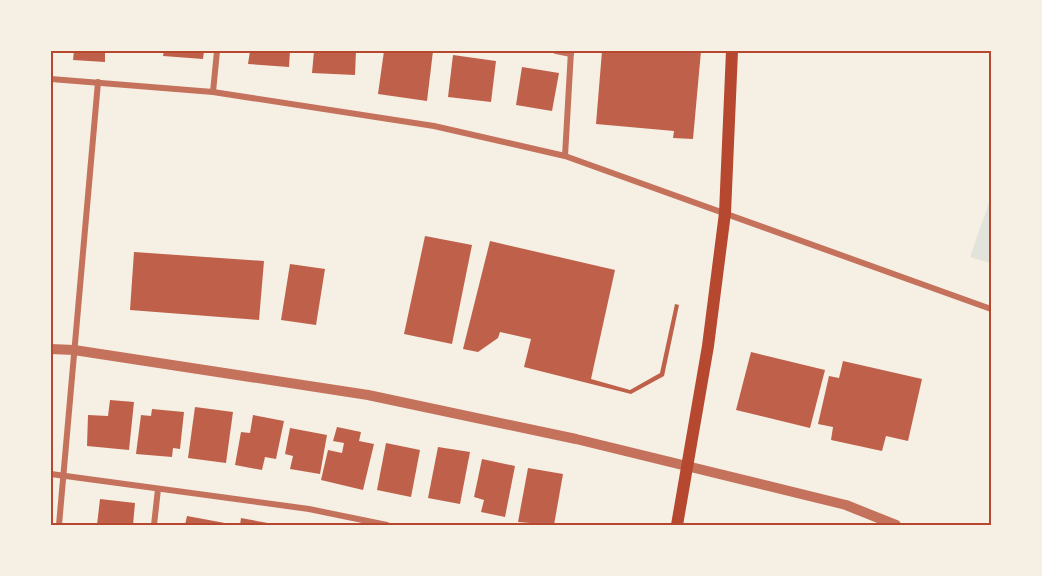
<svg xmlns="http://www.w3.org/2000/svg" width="1042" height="576" viewBox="0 0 1042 576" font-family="'Public Sans',sans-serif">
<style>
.green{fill:#e2e4dc}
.building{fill:#bf614a}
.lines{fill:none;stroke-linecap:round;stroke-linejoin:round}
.minor{stroke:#c5725c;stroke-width:6}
.tertiary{stroke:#c5725c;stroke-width:10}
.secondary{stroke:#b5482f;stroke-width:12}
.neatline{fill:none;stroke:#b5482f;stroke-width:2}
</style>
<rect width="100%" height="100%" fill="#f6efe4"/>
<!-- green -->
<path class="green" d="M991 197V263L970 257Z"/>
<!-- building -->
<g class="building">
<path d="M74 51H105V62L73 60Z"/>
<path d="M164 51H204L203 59 163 56Z"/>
<path d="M250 51H290L289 67 248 64Z"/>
<path d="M314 51H356L355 75 312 73Z"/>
<path d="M384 51H433L427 101 378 94Z"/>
<path d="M602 51H701L693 139 673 138 674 131 596 124Z"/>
<path d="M453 55 496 61 491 102 448 97Z"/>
<path d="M522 67 559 73 552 111 516 105Z"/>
<path d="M425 236 472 245 452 344 404 334Z"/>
<path d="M490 241 615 270 591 379 630 390 660 373 675 304 679 305 664 376 631 394 524 367 531 339 500 332 498 338 478 352 463 349Z"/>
<path d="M134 252 264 261 259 320 130 310Z"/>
<path d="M290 264 325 269 316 325 281 320Z"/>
<path d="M751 352 825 370 810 428 736 410Z"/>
<path d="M843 361 922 379 908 441 886 436 882 451 831 440 833 427 818 424 829 376 839 378Z"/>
<path d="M110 400 134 402 129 450 87 446 88 415 108 416Z"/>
<path d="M195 407 233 412 226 463 188 458Z"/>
<path d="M152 409 184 412 180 449 173 448 172 457 136 454 141 415 151 416Z"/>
<path d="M253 415 284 421 276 459 265 457 262 470 235 465 241 432 250 433Z"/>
<path d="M337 427 361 432 359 441 374 444 363 490 321 480 328 450 342 453 344 443 333 441Z"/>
<path d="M290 428 327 435 320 474 290 469 293 456 285 454Z"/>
<path d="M386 443 420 450 411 497 377 490Z"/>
<path d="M438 447 470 452 460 504 428 498Z"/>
<path d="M482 459 515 466 505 517 481 512 484 500 474 497Z"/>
<path d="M528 468 563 474 554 525 518 522Z"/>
<path d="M100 499 135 503 133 525H97Z"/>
<path d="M187 516 225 523V525H185Z"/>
<path d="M241 518 273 524V525H240Z"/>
</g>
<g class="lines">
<!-- minor -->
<g class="minor">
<path d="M556 51 571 54"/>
<path d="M51 79 213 92 434 126 565 156 991 309"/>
<path d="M213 92 217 51"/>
<path d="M565 156 571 51"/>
<path d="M51 474 309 509 387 525"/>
<path d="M59 525 98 82"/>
<path d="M154 525 158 489"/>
</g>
<!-- tertiary -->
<path class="tertiary" d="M51 349 74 350 368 395 576 439 846 505 896 525"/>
<!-- secondary -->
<path class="secondary" d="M677 525 708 346 725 213 732 51"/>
</g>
<!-- border -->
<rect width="1042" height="576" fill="none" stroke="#f6efe4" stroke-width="105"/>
<rect x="52" y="52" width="938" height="472" class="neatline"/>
</svg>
